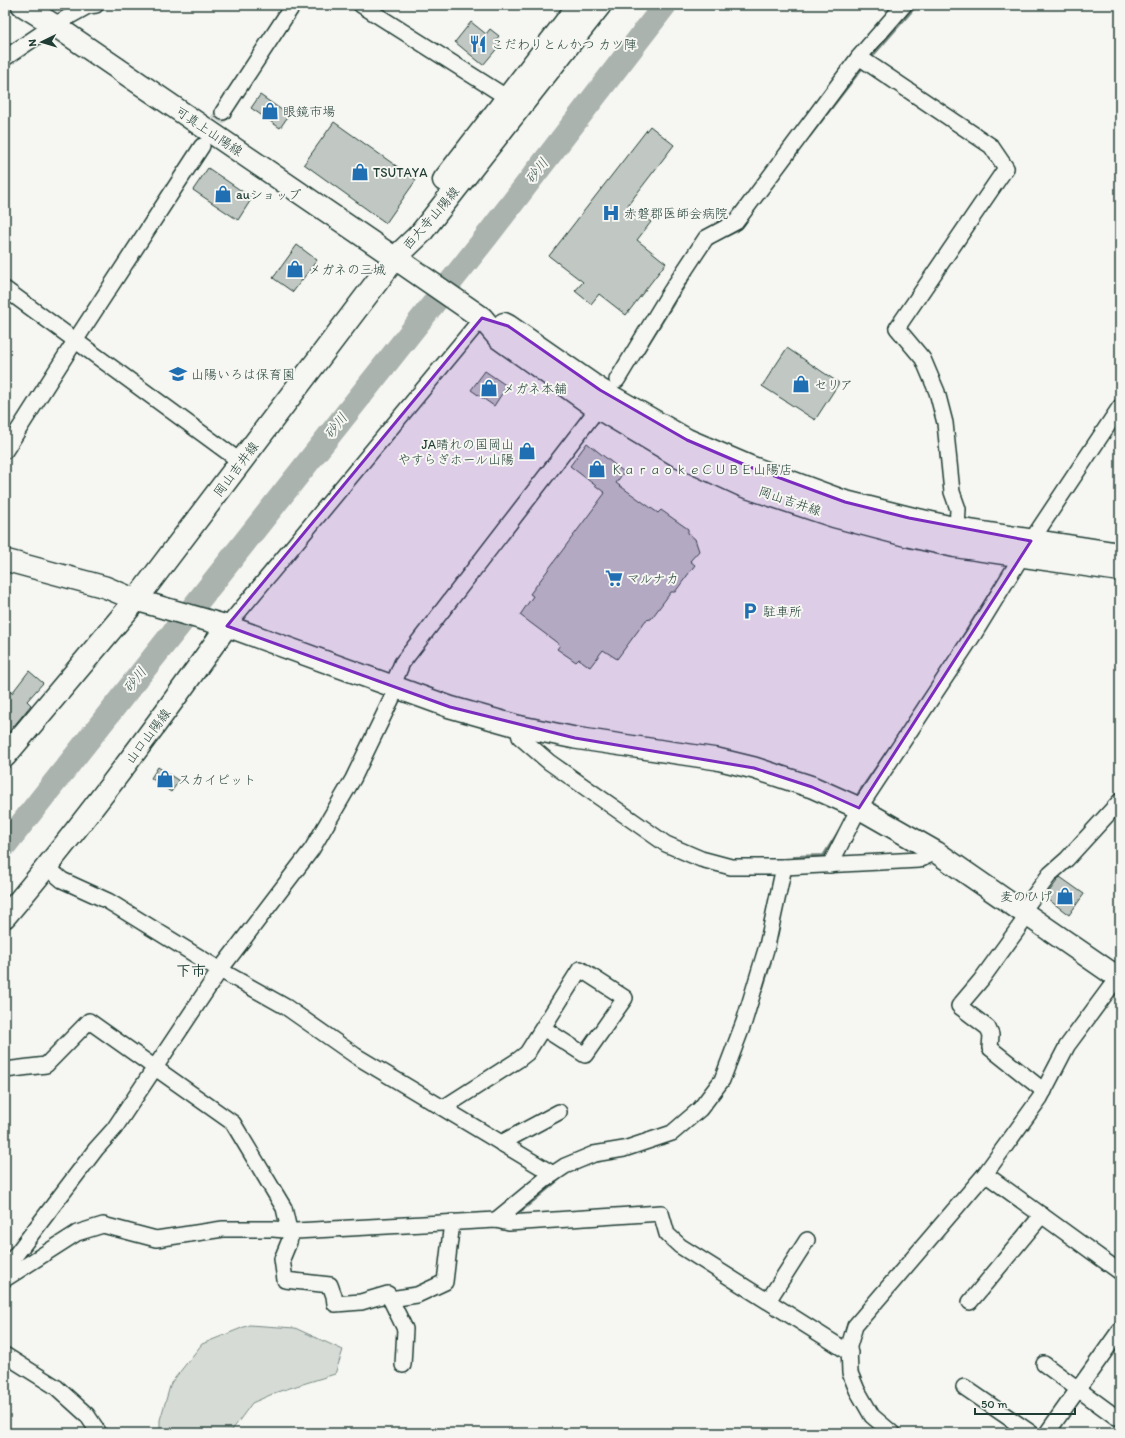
<svg xmlns="http://www.w3.org/2000/svg" width="1125" height="1438" viewBox="0 0 1125 1438" font-family="Itim,'Klee One',sans-serif">
<style>
.green{fill:#d6dbd6;stroke:#7a8c85}
.lines{fill:none;stroke-linecap:round;stroke-linejoin:round}
.stream{stroke:#72847d;stroke-width:4}
.river{stroke:#aab3ae;stroke-width:24}
.building{fill:#c1c8c3;stroke:#1f3d34}
.street-tunnel{stroke:#cbd1cc;stroke-width:15;stroke-dasharray:15 8;stroke-linecap:butt}
.street-casing{stroke:#1f3d34;stroke-width:18}
.secondary-casing{stroke:#1f3d34;stroke-width:24}
.primary-casing{stroke:#1f3d34;stroke-width:25}
.street{stroke:#f6f6f2;stroke-width:15}
.secondary{stroke:#f6f6f2;stroke-width:21}
.primary{stroke:#f6f6f2;stroke-width:22}
.marked{fill:#7b2cbf;fill-opacity:0.2;stroke:#7b2cbf;stroke-width:3;stroke-linejoin:round}
.labels{text-anchor:middle;dominant-baseline:central;stroke-width:4;stroke-linejoin:round;paint-order:stroke}
.poi-label{font-size:13px;fill:#1f3d34;stroke:#f6f6f2;text-anchor:start}
.street-label{font-size:13px;fill:#1f3d34;stroke:#f6f6f2}
.water-label{font-size:14px;font-style:italic;fill:#425a52;stroke:#f6f6f2}
.quarter-label{font-size:15px;font-weight:bold;fill:#1f3d34;stroke:#f6f6f2}
</style>
<rect width="100%" height="100%" fill="#f6f6f2"/>
<filter id="ink" filterUnits="userSpaceOnUse"><feTurbulence type="fractalNoise" baseFrequency=".025" numOctaves="2"/><feDisplacementMap in="SourceGraphic" scale="8" xChannelSelector="R" yChannelSelector="G"/><feConvolveMatrix kernelMatrix="1 2 1 2 8 2 1 2 1" color-interpolation-filters="sRGB"/></filter>
<g filter="url(#ink)">
<!-- green -->
<path class="green" d="M249 1325 295 1328 343 1350 335 1374 277 1392 252 1403 230 1433H160V1420L171 1383 202 1344Z"/>
<g class="lines">
<!-- stream -->
<g class="stream">
<path d="M809 136 862 67 916 5"/>
<path d="M727 235 737 230 741 226"/>
<path d="M643 351 691 274"/>
<path d="M1114 404 1120 395"/>
<path d="M962 639 992 591"/>
<path d="M856 800 860 792 891 747"/>
<path d="M793 863 795 857 824 856 839 832"/>
<path d="M761 991 770 963"/>
<path d="M513 1217 562 1176"/>
</g>
<!-- river -->
<path class="river" d="M5 845 487 236 665 5"/>
</g>
<!-- building -->
<g class="building">
<path d="M471 22 486 34 490 29 499 36 495 41 500 45 483 65 455 42Z"/>
<path d="M260 95 289 115 280 128 251 108Z"/>
<path d="M334 122 416 180 386 223 304 164Z"/>
<path d="M650 126 674 145 628 205 651 222 637 240 666 263 626 315 599 294 591 304 575 291 583 282 549 256Z"/>
<path d="M208 168 252 198 238 220 193 190Z"/>
<path d="M297 245 317 260 293 292 273 278Z"/>
<path d="M787 348 839 383 815 420 762 386Z"/>
<path d="M485 371 507 386 494 406 471 390Z"/>
<path d="M587 443 624 472 616 483 658 513 661 510 688 529V533L695 539 699 551 690 561 695 565 675 592H671L651 619 646 620 617 659 603 650 590 667 579 659 576 662 557 649 560 645 520 615 533 596 530 594 605 493 570 466Z"/>
<path d="M29 671 43 683 27 701 31 705 5 737V687L12 693Z"/>
<path d="M158 767 179 781 171 792 151 778Z"/>
<path d="M1060 877 1084 894 1069 915 1045 897Z"/>
</g>
<g class="lines">
<!-- street-tunnel -->
<path class="street-tunnel" d="M205 140 223 112"/>
<!-- street casing -->
<g class="street-casing">
<g id="street">
<path d="M361 5 514 102"/>
<path d="M859 57 991 146 1006 168 897 328 923 359 937 392 945 423 952 492 958 509 957 529"/>
<path d="M5 58 54 25 88 6 96 5"/>
<path d="M223 112 293 5"/>
<path d="M5 289 241 462"/>
<path d="M617 380 671 291 706 238 736 222 859 57 904 5"/>
<path d="M5 451 75 341 202 146"/>
<path d="M227 626 482 318"/>
<path d="M517 726 520 737 549 762 666 844 701 859 731 867H784L919 860 936 852"/>
<path d="M830 865 859 808 974 634 1031 541 1120 407"/>
<path d="M47 867 62 880 108 901 220 970 286 1007 356 1056 553 1174"/>
<path d="M1022 912 1050 874 1067 859 1120 801"/>
<path d="M1028 915 981 980 959 1006 988 1028 991 1035 990 1048 1044 1091"/>
<path d="M5 1070 46 1065 89 1021 233 1123 284 1208 289 1230"/>
<path d="M443 1108 518 1060 527 1053 580 969 625 998 585 1055 543 1028"/>
<path d="M501 1143 559 1112"/>
<path d="M985 1174 1120 1272"/>
<path d="M496 1220 547 1178 565 1166 594 1154 624 1149 672 1133 700 1109 722 1080 744 1022 767 946 784 867"/>
<path d="M292 1231 289 1242 282 1259 285 1280 330 1285 334 1296 335 1304 361 1302 388 1294 405 1329 403 1365"/>
<path d="M5 1269 96 1149 114 1129 220 970 312 849 353 779 393 696V685L402 663 592 416"/>
<path d="M5 1279 77 1233 103 1225 156 1239 223 1229H273L296 1231 496 1220 509 1223 661 1213 667 1234 680 1246 850 1353"/>
<path d="M390 1299 417 1295 445 1282 452 1222"/>
<path d="M768 1301 807 1240"/>
<path d="M970 1302 1042 1215"/>
<path d="M5 1355 56 1387 87 1415 99 1433"/>
<path d="M1044 1364 1116 1417"/>
<path d="M964 1387 1031 1433"/>
<path d="M892 1433 872 1416 857 1390 850 1373 849 1346 855 1326 985 1174 1040 1098 1067 1046 1118 977"/>
<path d="M1047 1433 1120 1330"/>
</g>
</g>
<!-- secondary casing -->
<g class="secondary-casing">
<g id="secondary">
<path d="M22 5 54 25 395 258"/>
<path d="M5 560 105 587 136 600 227 626 450 707 517 726 575 738 717 759 754 768 812 787 859 808 936 852 1120 979"/>
<path d="M5 917C84 824 156 726 227 626"/>
</g>
</g>
<!-- primary casing -->
<g class="primary-casing">
<g id="primary">
<path d="M444 180 579 5"/>
<path d="M395 258 482 318 499 338 590 403 677 455 744 486 834 516 906 535 955 546 1120 570"/>
<path d="M504 324 508 326 600 390 687 440 750 467 845 502 909 518 957 529 1120 554"/>
<path d="M5 756 136 600 395 258 421 233 600 5"/>
</g>
</g>
<!-- street -->
<use href="#street" class="street"/>
<!-- secondary -->
<use href="#secondary" class="secondary"/>
<!-- primary -->
<use href="#primary" class="primary"/>
</g>
</g>
<!-- marked area -->
<path class="marked" d="M482 318 508 326 600 390 687 440 750 467 845 502 909 518 1031 541 859 808 812 787 754 768 575 738 450 707 227 626Z"/>
<!-- icons -->
<defs>
<g id="restaurant-bare" transform="scale(1.38)"><path d="M-5-6h1v4h1v-4h1v4h1v-4h1v5L-1.5 .5V6h-2V.5L-5-1ZM5-6V6H3V1.5H1.5Q1.5-4 5-6Z" fill="#1f6fb2" stroke="#f6f6f2" stroke-width="2.5" paint-order="stroke"/></g>
<g id="shop-bare" transform="scale(1.38)"><path d="M-5-2.5h2.3a2.7 3.5 0 0 1 5.4 0H5L5.5 6h-11ZM-1.5-2.5h3a1.5 2.3 0 0 0-3 0Z" fill="#1f6fb2" stroke="#f6f6f2" stroke-width="2.5" paint-order="stroke"/></g>
<g id="hospital-bare" transform="scale(1.38)"><path d="M-5-5h3v3.5h4V-5h3V5h-3V1.5h-4V5h-3Z" fill="#1f6fb2" stroke="#f6f6f2" stroke-width="2.5" paint-order="stroke"/></g>
<g id="school-bare" transform="scale(1.38)"><path d="M0-5L7-2L0 1L-7-2ZM-4 1L0 2.5L4 1V4Q0 6-4 4Z" fill="#1f6fb2" stroke="#f6f6f2" stroke-width="2.5" paint-order="stroke"/></g>
<g id="supermarket-bare" transform="scale(1.38)"><path d="M-6-5.5h2.5l.6 2H6L4.5 2H-2.5L-4.4-4H-6ZM-1.5 3.2a1.3 1.3 0 1 0 .1 0ZM3 3.2a1.3 1.3 0 1 0 .1 0Z" fill="#1f6fb2" stroke="#f6f6f2" stroke-width="2.5" paint-order="stroke"/></g>
<g id="parking-bare" transform="scale(1.38)"><path d="M-3.5-5.5H1a3.5 3.5 0 0 1 0 7H-1V5.5H-3.5ZM-1-3.4V-.6H.8a1.4 1.4 0 0 0 0-2.8Z" fill="#1f6fb2" stroke="#f6f6f2" stroke-width="2.5" paint-order="stroke"/></g>
</defs>
<g fill-rule="evenodd">
<use href="#restaurant-bare" x="478" y="44"/>
<use href="#shop-bare" x="270" y="111"/>
<use href="#shop-bare" x="360" y="172"/>
<use href="#shop-bare" x="223" y="194"/>
<use href="#hospital-bare" x="611" y="213"/>
<use href="#shop-bare" x="295" y="269"/>
<use href="#school-bare" x="178" y="374"/>
<use href="#shop-bare" x="801" y="384"/>
<use href="#shop-bare" x="489" y="388"/>
<use href="#shop-bare" x="527" y="451"/>
<use href="#shop-bare" x="597" y="469"/>
<use href="#supermarket-bare" x="614" y="578"/>
<use href="#parking-bare" x="750" y="611"/>
<use href="#shop-bare" x="165" y="779"/>
<use href="#shop-bare" x="1065" y="896"/>
</g>
<g class="labels">
<!-- poi labels -->
<g class="poi-label">
<text x="491" y="44">こだわりとんかつ カツ陣</text>
<text x="283" y="111">眼鏡市場</text>
<text x="373" y="172">TSUTAYA</text>
<text x="236" y="194">auショップ</text>
<text x="624" y="213">赤磐郡医師会病院</text>
<text x="308" y="269">メガネの三城</text>
<text x="191" y="374">山陽いろは保育園</text>
<text x="814" y="384">セリア</text>
<text x="502" y="388">メガネ本舗</text>
<text x="514" y="444" text-anchor="end">JA晴れの国岡山<tspan x="514" dy="15">やすらぎホール山陽</tspan></text>
<text x="610" y="469">ＫａｒａｏｋｅＣＵＢＥ山陽店</text>
<text x="627" y="578">マルナカ</text>
<text x="763" y="611">駐車所</text>
<text x="178" y="779">スカイピット</text>
<text x="1052" y="896" text-anchor="end">麦のひげ</text>
</g>
<!-- street labels -->
<g class="street-label">
<text transform="translate(209 131) rotate(34)">可真上山陽線</text>
<text transform="translate(431 218) rotate(-49)">西大寺山陽線</text>
<text transform="translate(236 469) rotate(-53)">岡山吉井線</text>
<text transform="translate(790 501) rotate(19)">岡山吉井線</text>
<text transform="translate(148 736) rotate(-53)">山口山陽線</text>
</g>
<!-- water labels -->
<g class="water-label">
<text transform="translate(537 171) rotate(-52)">砂川</text>
<text transform="translate(336 426) rotate(-52)">砂川</text>
<text transform="translate(135 680) rotate(-52)">砂川</text>
</g>
<!-- quarter labels -->
<g class="quarter-label">
<text x="191" y="971">下市</text>
</g>
</g>
<!-- margin -->
<rect width="1125" height="1438" fill="none" stroke="#f6f6f2" stroke-width="20"/>
<rect x="10" y="10" width="1105" height="1418" fill="none" stroke="#1f3d34" stroke-width="1.5" filter="url(#ink)"/>
<!-- north arrow -->
<g transform="translate(42 42) rotate(265)" stroke="#f6f6f2" stroke-width="3" paint-order="stroke">
<path d="M0-3L7 15L0 10L-7 15Z" fill="#1f3d34"/>
<text y="-6" font-size="11" font-weight="bold" text-anchor="middle" fill="#1f3d34">N</text>
</g>
<!-- scale -->
<path d="M975 1408v6h100v-6" fill="none" stroke="#1f3d34" stroke-width="2"/>
<text x="981" y="1408" font-size="12" fill="#1f3d34" stroke="#f6f6f2" stroke-width="3" paint-order="stroke">50 m</text>
</svg>
